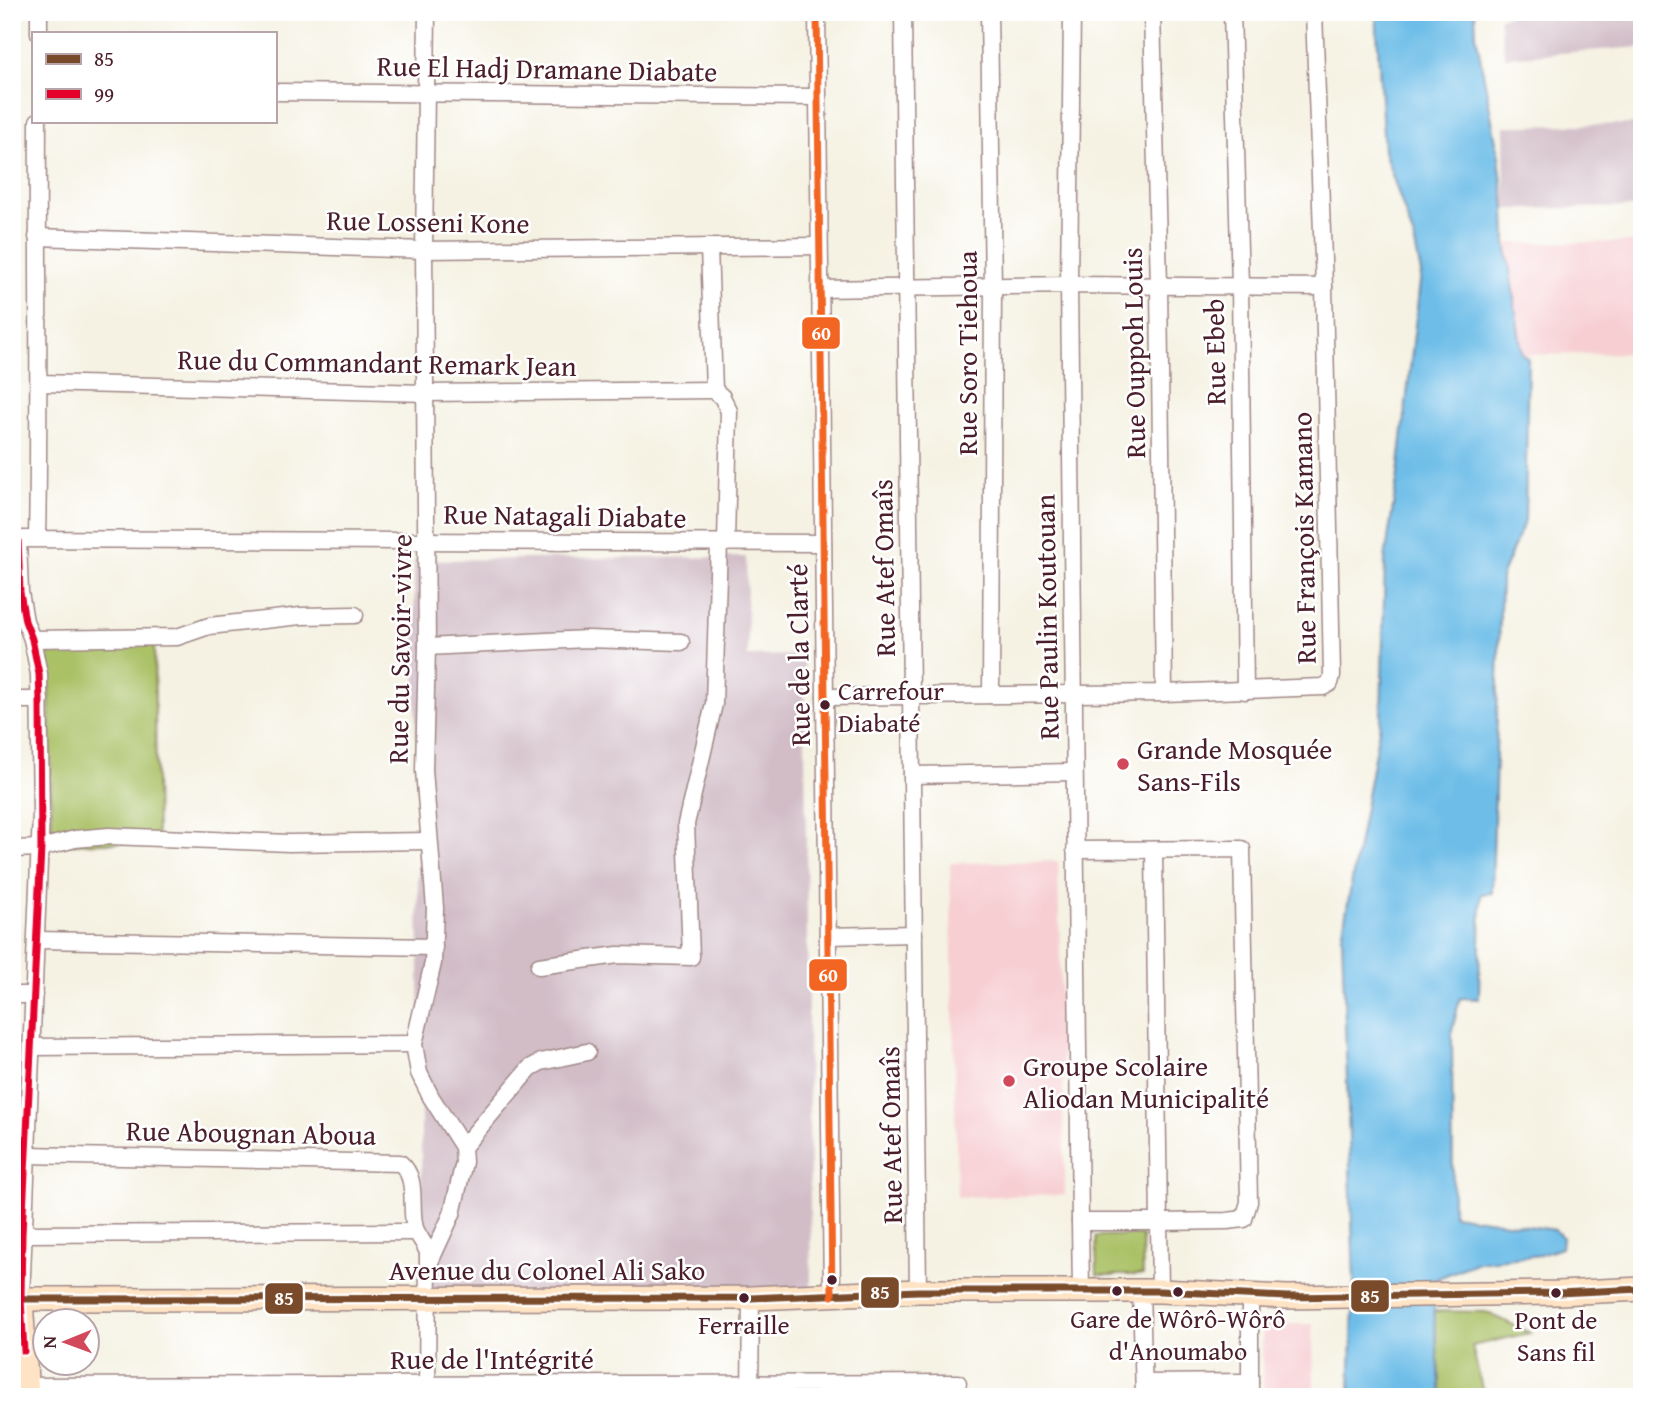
<svg xmlns="http://www.w3.org/2000/svg" width="1654" height="1409" viewBox="0 0 1654 1409" font-family="'Gentium Book Plus',serif">
<style>
.built{fill:#f7cfd3}
.industrial{fill:#d2bdc7}
.green{fill:#aac166;stroke:#7a7048;stroke-width:2}
.water{fill:#6dbde8;stroke:#5c6e8a;stroke-width:2}
.lines{fill:none;stroke-linecap:round;stroke-linejoin:round}
.street-casing{stroke:#a08887;stroke-width:19}
.secondary-casing{stroke:#a08887;stroke-width:26}
.street{stroke:#fff;stroke-width:16}
.secondary{stroke:#fee4c5;stroke-width:23}
.bus-1-casing{stroke:#fff;stroke-width:12}
.bus-2-casing{stroke:#fff;stroke-width:12}
.bus-3-casing{stroke:#fff;stroke-width:12}
.bus-1{stroke:#7a4b2a;stroke-width:7}
.bus-2{stroke:#e4002b;stroke-width:7}
.bus-3{stroke:#f26522;stroke-width:7}
.bus-dot{fill:#4a1f2b;stroke:#fff;stroke-width:2.5}
.poi-dot{fill:#d1495b;stroke:#fff;stroke-width:2.5}
.labels{text-anchor:middle;dominant-baseline:central;stroke-width:5;stroke-linejoin:round;paint-order:stroke}
.bus-label{font-size:26px;fill:#4a1f2b;stroke:#fff}
.street-label{font-size:28px;fill:#4a1f2b;stroke:#fff}
.poi-label{font-size:28px;fill:#4a1f2b;stroke:#fff;text-anchor:start}
.line-badge{stroke:#fff;stroke-width:2.5}
.badge-label{font-size:19px;text-anchor:middle;font-weight:bold;fill:#fff}
</style>
<rect width="100%" height="100%" fill="#fff"/>
<filter id="ink" filterUnits="userSpaceOnUse"><feTurbulence type="fractalNoise" baseFrequency=".0143" numOctaves="2"/><feDisplacementMap in="SourceGraphic" scale="14" xChannelSelector="R" yChannelSelector="G"/><feConvolveMatrix kernelMatrix="1 2 1 2 8 2 1 2 1" color-interpolation-filters="sRGB"/></filter>
<filter id="wash" filterUnits="userSpaceOnUse"><feTurbulence type="fractalNoise" baseFrequency=".00686" numOctaves="4" result="noise"/><feDisplacementMap in="SourceGraphic" scale="28" xChannelSelector="R" yChannelSelector="G"/><feGaussianBlur stdDeviation="1.57" result="paint"/><feColorMatrix in="noise" values="0 0 0 0 0 0 0 0 0 0 0 0 0 0 0 0 0 1.4 0 .05"/><feComposite in="paint" operator="in"/></filter>
<g filter="url(#wash)">
<rect width="100%" height="100%" fill="#f5f2e3"/>
<!-- built -->
<g class="built">
<path d="M1642 242V353L1522 355 1506 243Z"/>
<path d="M1058 861 1065 1195 957 1197 950 863Z"/>
<path d="M1262 1324H1313L1314 1397H1263Z"/>
</g>
<!-- industrial -->
<g class="industrial">
<path d="M1517 12H1642V47L1505 57 1499 18Z"/>
<path d="M1642 124V207L1505 209 1504 126Z"/>
<path d="M746 557 748 656 804 655 811 1289 423 1293 414 560Z"/>
</g>
<!-- green -->
<g class="green">
<path d="M154 640 157 842 52 844 48 642Z"/>
<path d="M1142 1235 1143 1275H1097L1096 1236Z"/>
<path d="M1434 1311 1486 1312 1530 1333 1472 1346 1484 1397H1441Z"/>
</g>
<!-- water -->
<path class="water" d="M1376 12H1475L1476 35 1499 157 1505 209 1506 243 1522 354 1528 358 1525 520 1501 577 1492 893 1481 894 1479 999 1460 998 1452 1030 1453 1215 1555 1230 1562 1237 1561 1248 1540 1255 1478 1262 1436 1279 1434 1311 1441 1397H1350L1354 1282 1342 936 1381 718 1385 559 1398 474 1421 273 1414 239 1384 151Z"/>
</g>
<g filter="url(#ink)">
<g class="lines">
<!-- street casing -->
<g class="street-casing">
<g id="street">
<path d="M427 12 424 250 427 647 424 770 435 908 433 963 414 1044 419 1073 431 1097 463 1147 464 1162 452 1214 429 1264"/>
<path d="M817 12 832 1296"/>
<path d="M903 12 918 1291"/>
<path d="M989 12 993 288 991 695"/>
<path d="M1072 12 1069 285 1080 1222"/>
<path d="M1152 12 1159 285 1164 693"/>
<path d="M1232 12 1240 285 1245 691"/>
<path d="M39 33V12"/>
<path d="M275 92 818 97"/>
<path d="M37 237 424 250 819 246"/>
<path d="M709 247 714 390 722 397 729 411 726 543"/>
<path d="M820 289 1069 285 1324 287"/>
<path d="M40 383 426 393 714 390"/>
<path d="M37 538C40 399 37 260 38 121"/>
<path d="M12 539 823 543"/>
<path d="M32 639 177 637 209 626 301 616 355 615"/>
<path d="M427 647 587 639 681 642"/>
<path d="M825 697 1164 693 1323 687 1330 683 1332 675 1324 287 1314 12"/>
<path d="M12 700H40"/>
<path d="M912 775 1074 772"/>
<path d="M12 849 41 848 75 839 109 836 289 843 428 841"/>
<path d="M1075 850 1242 849 1249 1202 1244 1219 1227 1221 1159 1222 1154 850"/>
<path d="M828 936 914 934"/>
<path d="M37 940 434 947"/>
<path d="M539 966 618 955 691 957 686 824 714 704 719 543"/>
<path d="M12 995H34"/>
<path d="M32 1047 414 1044"/>
<path d="M463 1147 530 1068 541 1062 587 1052"/>
<path d="M26 1155 400 1163C419 1178 409 1207 415 1228 418 1237 425 1243 428 1253L427 1397"/>
<path d="M22 1234 416 1232"/>
<path d="M1081 1291 1080 1222H1159L1160 1291"/>
<path d="M1141 1291 1144 1397"/>
<path d="M1250 1295V1397"/>
<path d="M12 1299H21L41 814 39 674 32 639 25 621 20 592 18 539"/>
<path d="M1144 1383 1250 1382"/>
<path d="M26 1386 958 1383"/>
<path d="M750 1397 751 1298"/>
</g>
</g>
<!-- secondary casing -->
<g class="secondary-casing">
<path id="secondary" d="M27 1397 21 1299 751 1298 918 1291H1160L1287 1297 1558 1293 1642 1289"/>
</g>
<!-- street -->
<use href="#street" class="street"/>
<!-- secondary -->
<use href="#secondary" class="secondary"/>
<!-- bus-1 casing -->
<g class="bus-1-casing">
<path id="bus-1" d="M12 1299 751 1298 918 1291H1160L1287 1297 1558 1293 1642 1289"/>
</g>
<!-- bus-2 casing -->
<g class="bus-2-casing">
<path id="bus-2" d="M18 539 20 592 25 621 32 639 39 674 40 700 41 848 22 1234 21 1299 24 1351"/>
</g>
<!-- bus-3 casing -->
<g class="bus-3-casing">
<path id="bus-3" d="M817 12 832 1296"/>
</g>
<!-- bus-1 -->
<use href="#bus-1" class="bus-1"/>
<!-- bus-2 -->
<use href="#bus-2" class="bus-2"/>
<!-- bus-3 -->
<use href="#bus-3" class="bus-3"/>
</g>
</g>
<!-- markers -->
<g class="bus-dot">
<circle cx="825" cy="705" r="6"/>
<circle cx="832" cy="1280" r="6"/>
<circle cx="1117" cy="1291" r="6"/>
<circle cx="1178" cy="1292" r="6"/>
<circle cx="1556" cy="1293" r="6"/>
<circle cx="744" cy="1298" r="6"/>
</g>
<g class="poi-dot">
<circle cx="1123" cy="764" r="7"/>
<circle cx="1009" cy="1081" r="7"/>
</g>
<g class="labels">
<!-- bus labels -->
<g class="bus-label">
<text x="838" y="690" text-anchor="start">Carrefour<tspan x="838" dy="32">Diabaté</tspan></text>
<text x="1178" y="1318">Gare de Wôrô-Wôrô<tspan x="1178" dy="32">d'Anoumabo</tspan></text>
<text x="1556" y="1319">Pont de<tspan x="1556" dy="32">Sans fil</tspan></text>
<text x="744" y="1324">Ferraille</text>
</g>
<!-- street labels -->
<g class="street-label">
<text transform="translate(547 68) rotate(1)">Rue El Hadj Dramane Diabate</text>
<text transform="translate(428 221) rotate(1)">Rue Losseni Kone</text>
<text transform="translate(1214 352) rotate(-91)">Rue Ebeb</text>
<text transform="translate(966 353) rotate(-90)">Rue Soro Tiehoua</text>
<text transform="translate(1133 353) rotate(-91)">Rue Ouppoh Louis</text>
<text transform="translate(377 362) rotate(1)">Rue du Commandant Remark Jean</text>
<text transform="translate(565 515) rotate(1)">Rue Natagali Diabate</text>
<text transform="translate(1303 538) rotate(-91)">Rue François Kamano</text>
<text transform="translate(883 568) rotate(-91)">Rue Atef Omaîs</text>
<text transform="translate(1046 617) rotate(-91)">Rue Paulin Koutouan</text>
<text transform="translate(399 649) rotate(-89)">Rue du Savoir-vivre</text>
<text transform="translate(798 655) rotate(-91)">Rue de la Clarté</text>
<text transform="translate(251 1132) rotate(1)">Rue Abougnan Aboua</text>
<text transform="translate(890 1135) rotate(-91)">Rue Atef Omaîs</text>
<text x="547" y="1269">Avenue du Colonel Ali Sako</text>
<text x="492" y="1358">Rue de l'Intégrité</text>
</g>
<!-- poi labels -->
<g class="poi-label">
<text x="1137" y="748">Grande Mosquée<tspan x="1137" dy="32">Sans-Fils</tspan></text>
<text x="1023" y="1065">Groupe Scolaire<tspan x="1023" dy="32">Aliodan Municipalité</tspan></text>
</g>
</g>
<g class="line-badge">
<rect x="801" y="316" width="40" height="34" rx="7" fill="#f26522"/>
<rect x="808" y="958" width="40" height="34" rx="7" fill="#f26522"/>
<rect x="860" y="1276" width="40" height="33" rx="7" fill="#7a4b2a"/>
<rect x="1350" y="1279" width="40" height="34" rx="7" fill="#7a4b2a"/>
<rect x="264" y="1282" width="40" height="33" rx="7" fill="#7a4b2a"/>
</g>
<g class="badge-label">
<text x="821" y="340">60</text>
<text x="828" y="982">60</text>
<text x="880" y="1299">85</text>
<text x="1370" y="1303">85</text>
<text x="284" y="1305">85</text>
</g>
<!-- margin -->
<rect width="1654" height="1409" fill="none" stroke="#fff" stroke-width="42"/>
<!-- legend -->
<rect x="32" y="32" width="245" height="91" fill="#ffffff" stroke="#b7a5aa" stroke-width="2"/>
<rect x="46" y="54" width="35" height="10" fill="#7a4b2a" stroke="#b7a5aa" stroke-width="2"/>
<text x="94" y="66" font-size="21" fill="#4a1f2b">85</text>
<rect x="46" y="89" width="35" height="10" fill="#e4002b" stroke="#b7a5aa" stroke-width="2"/>
<text x="94" y="102" font-size="21" fill="#4a1f2b">99</text>
<!-- north arrow -->
<g transform="translate(66 1342) rotate(269)"><circle r="33" fill="#ffffff" stroke="#b7a5aa" stroke-width="2"/>
<path d="M0-5L12 26L0 18L-12 26Z" fill="#d1495b"/>
<text y="-10" font-size="19" font-weight="bold" text-anchor="middle" fill="#4a1f2b">N</text>
</g>
</svg>
